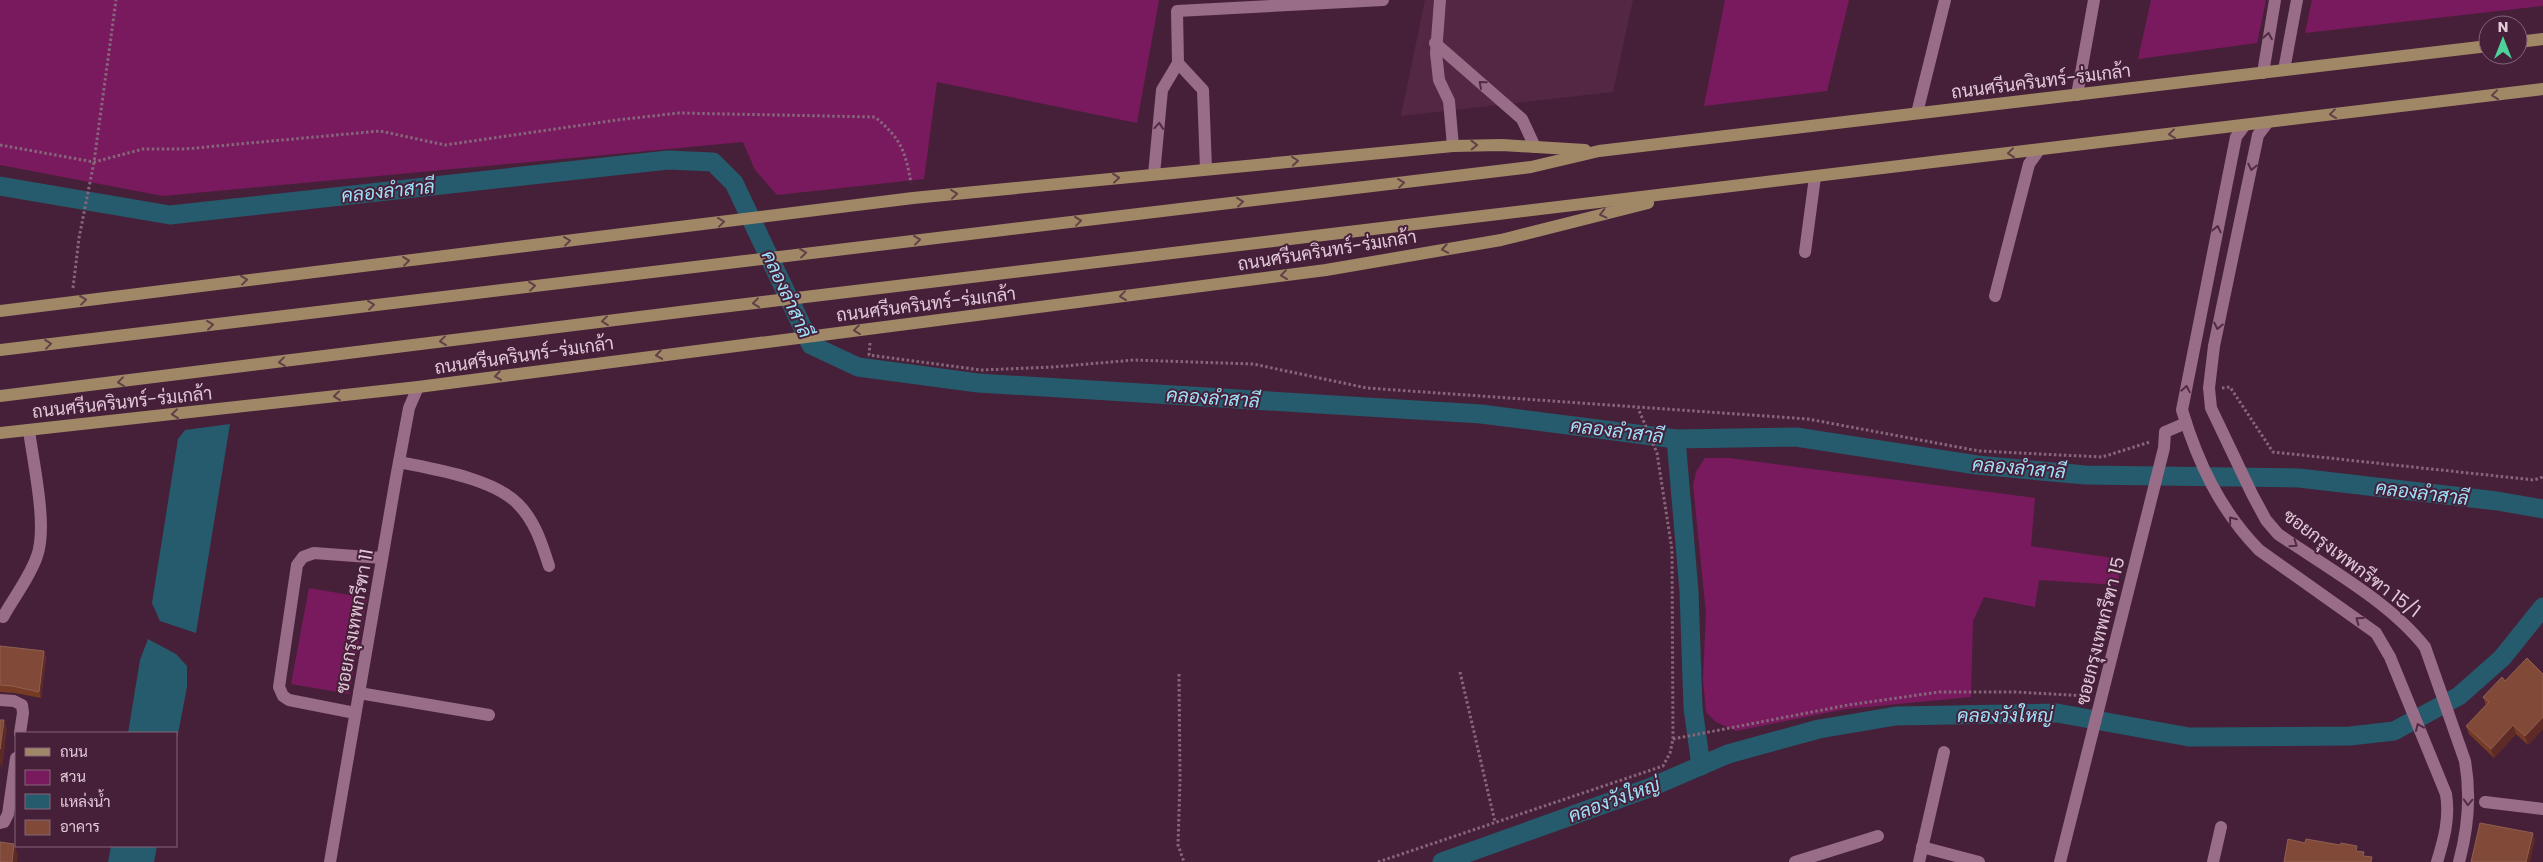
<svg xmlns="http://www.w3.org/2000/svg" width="2543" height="862" viewBox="0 0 2543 862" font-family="Poppins,Sarabun,sans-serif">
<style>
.built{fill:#542745}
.green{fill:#791a5e}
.water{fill:#255b6c}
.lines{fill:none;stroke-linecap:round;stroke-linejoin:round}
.canal{stroke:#255b6c;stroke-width:19}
.path{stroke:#87667b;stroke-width:3;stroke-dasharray:2.5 2.5;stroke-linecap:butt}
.minor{stroke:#996c88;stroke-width:12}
.major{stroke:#a08866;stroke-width:12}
.wall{fill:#753b25}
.shaded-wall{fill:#5d2a25}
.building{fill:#814a38;stroke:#905e51}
.oneway{stroke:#522b45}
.oneway2{stroke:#613f46}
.labels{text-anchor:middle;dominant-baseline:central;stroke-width:4;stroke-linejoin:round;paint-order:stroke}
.street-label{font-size:18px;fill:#e2c9d8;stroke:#462039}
.water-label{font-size:19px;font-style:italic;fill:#9ee2fa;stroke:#462039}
</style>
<rect width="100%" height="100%" fill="#462039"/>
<!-- built -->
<path class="built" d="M1425 0H1633L1613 92 1401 116Z"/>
<!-- green -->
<g class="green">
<path d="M0 0H1159L1137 123 937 82 924 179 777 195 755 170 743 142 163 196 0 165Z"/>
<path d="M1725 0H1849L1827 91 1704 106Z"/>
<path d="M2151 0H2266L2257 43 2138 59Z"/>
<path d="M2312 0H2543V6L2305 33Z"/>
<path d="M1705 458H1729L2035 498 2031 546 2120 559 2118 585 2039 580 2035 607 1984 597 1973 621 1971 697 1846 709 1736 731 1716 722 1706 712 1703 679 1706 613 1693 485 1696 472Z"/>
<path d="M309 588 367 598 349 694 291 684Z"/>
</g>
<!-- water -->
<g class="water">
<path d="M230 424 196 633 160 621 152 603 178 439 185 430Z"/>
<path d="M148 639 176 654 187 666V687L176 744V733H128L140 660Z"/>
<path d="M111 846H157L154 862H108Z"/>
</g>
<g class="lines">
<!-- canal -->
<g class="canal">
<path d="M0 186 170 215 668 160 713 162 734 183 811 345 858 367 978 383 1481 414 1676 439 1796 437 1977 465 2085 475 2299 478 2497 501 2543 509"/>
<path d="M1676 439 1689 591 1693 708 1701 766"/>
<path d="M1442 862 1649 788 1728 754 1819 729 1896 716 2057 713 2189 737 2350 736 2394 731 2459 696 2502 658 2543 607"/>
</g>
<!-- path -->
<g class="path">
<path d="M0 145 94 162 143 149H185L380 131 445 145 617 120 679 113 875 117C901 139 905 150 911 183"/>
<path d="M73 288 79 238 94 162 116 0"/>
<path d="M870 343 869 355 981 370 1053 367 1134 360 1253 364 1367 388 1808 419 1979 451 2102 457 2150 442"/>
<path d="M2222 388 2230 387 2273 452 2534 480 2543 477"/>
<path d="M1460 672 1495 822"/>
<path d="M1179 674 1180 780 1178 845 1184 862"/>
<path d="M1673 739 1848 705 1939 692H2015L2088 696"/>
<path d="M1378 862 1663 766 1670 753 1673 739 1672 550 1657 453 1638 408"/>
</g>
<!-- minor -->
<g class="minor">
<path d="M1440 0 1436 53 1439 80 1449 101 1453 146"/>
<path d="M1435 43 1522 119 1535 147"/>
<path d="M1178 63 1177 11 1383 0"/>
<path d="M2284 70 2297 0"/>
<path d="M2263 73 2275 0"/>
<path d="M2077 95 2094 0"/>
<path d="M1917 113 1945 0"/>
<path d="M2268 122 2258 135 2214 346 2209 388 2211 408 2252 494 2266 520 2278 534C2326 567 2390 602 2425 647L2465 761C2471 795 2468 829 2459 862"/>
<path d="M2245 125 2236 137 2182 410C2198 463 2220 510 2259 550L2376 633 2390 657 2446 794C2450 818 2444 839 2437 862"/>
<path d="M1154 174 1162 90 1178 63 1203 90 1206 169"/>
<path d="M1805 252 1815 177"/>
<path d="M1995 296 2029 164 2039 150"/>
<path d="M399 462C433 469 493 478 518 504 535 521 542 544 549 566"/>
<path d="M3 617C14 597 30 577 37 556 48 526 33 463 29 430"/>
<path d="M359 693 489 715"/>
<path d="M0 700 14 701 22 705 23 713 20 733"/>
<path d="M355 713 289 700 283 696 279 687 297 565 303 557 314 553 382 558"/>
<path d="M2485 802 2543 809"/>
<path d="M0 823 4 822 8 814 16 758"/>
<path d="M1922 847 1979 862"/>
<path d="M330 862 396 478 409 408 418 387"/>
<path d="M1795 862 1878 836"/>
<path d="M1919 862 1944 752"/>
<path d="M2060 862 2164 448 2165 432 2186 423"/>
<path d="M2213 862 2221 827"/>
</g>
<!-- major -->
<g class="major">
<path d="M2518 42 2543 39"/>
<path d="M0 311 913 198 1453 146 1502 145 1585 150"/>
<path d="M0 350 1531 167 1599 151 2488 46"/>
<path d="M0 396 688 311 2543 89"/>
<path d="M0 433 418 387 1326 270 1501 240 1648 203"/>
</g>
</g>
<!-- wall -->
<g class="wall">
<path d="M0 646 44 651 46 658 41 698 15 693 0 692Z"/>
<path d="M2543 674V729L2528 745 2516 734 2494 758 2469 734 2466 726 2486 705 2483 697 2505 681Z"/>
</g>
<!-- shaded-wall -->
<g class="shaded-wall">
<path d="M44 651 46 658 41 698 39 692Z"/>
<path d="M2543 717V729L2528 745 2525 736Z"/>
<path d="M4 720 7 729 2 769 0 764V749Z"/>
<path d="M2513 725 2516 734 2494 758 2491 749Z"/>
<path d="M2533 833 2535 840 2530 862H2526Z"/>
<path d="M14 844 18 854 17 862H12Z"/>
</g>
<!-- building -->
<g class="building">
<path d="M0 646 44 651 39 692 12 686 0 685Z"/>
<path d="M2527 658 2543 674V717L2525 736 2513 725 2491 749 2466 726 2489 702 2483 697 2502 677 2505 681Z"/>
<path d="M0 720H4L0 749Z"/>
<path d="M2480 823 2533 833 2526 862H2471Z"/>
<path d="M2288 839 2305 843 2306 839 2340 845 2341 843 2357 846 2356 851 2364 852 2363 856 2372 857 2371 862H2284Z"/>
<path d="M0 842 14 844 12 862H0Z"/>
</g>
<!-- one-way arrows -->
<defs><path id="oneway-chevron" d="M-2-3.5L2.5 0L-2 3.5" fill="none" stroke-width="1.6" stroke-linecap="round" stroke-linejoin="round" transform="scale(1.25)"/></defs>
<g class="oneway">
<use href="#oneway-chevron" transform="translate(2268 36) rotate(-81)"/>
<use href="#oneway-chevron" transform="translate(1482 84) rotate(-139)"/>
<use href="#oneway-chevron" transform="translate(1159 126) rotate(-85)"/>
<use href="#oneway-chevron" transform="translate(2252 167) rotate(102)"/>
<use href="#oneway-chevron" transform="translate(2217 229) rotate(-78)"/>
<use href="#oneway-chevron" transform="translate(2218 326) rotate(102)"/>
<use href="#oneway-chevron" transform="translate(2186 389) rotate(-80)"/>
<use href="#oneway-chevron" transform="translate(2232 520) rotate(-129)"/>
<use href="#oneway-chevron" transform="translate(2294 544) rotate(35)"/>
<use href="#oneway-chevron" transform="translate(2359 620) rotate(-144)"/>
<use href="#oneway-chevron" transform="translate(2419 727) rotate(-113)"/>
<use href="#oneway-chevron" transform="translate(2468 802) rotate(92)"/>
</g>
<g class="oneway2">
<use href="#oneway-chevron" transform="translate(2495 95) rotate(173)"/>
<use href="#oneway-chevron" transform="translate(2333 114) rotate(173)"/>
<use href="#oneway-chevron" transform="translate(2172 134) rotate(173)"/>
<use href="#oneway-chevron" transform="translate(1474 145) rotate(-1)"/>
<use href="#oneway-chevron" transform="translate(2011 153) rotate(173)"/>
<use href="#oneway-chevron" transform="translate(1295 161) rotate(-5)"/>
<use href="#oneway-chevron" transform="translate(1116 178) rotate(-6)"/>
<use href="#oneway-chevron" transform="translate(1401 183) rotate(-7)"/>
<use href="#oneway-chevron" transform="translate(954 194) rotate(-6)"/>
<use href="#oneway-chevron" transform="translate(1240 202) rotate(-7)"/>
<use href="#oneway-chevron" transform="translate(1603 214) rotate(166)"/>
<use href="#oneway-chevron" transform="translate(1078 221) rotate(-7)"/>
<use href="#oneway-chevron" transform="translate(721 222) rotate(-7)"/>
<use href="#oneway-chevron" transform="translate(917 240) rotate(-7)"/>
<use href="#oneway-chevron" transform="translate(567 241) rotate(-7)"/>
<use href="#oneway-chevron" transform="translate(1445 249) rotate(170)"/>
<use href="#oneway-chevron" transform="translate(803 253) rotate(-7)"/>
<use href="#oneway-chevron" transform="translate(406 261) rotate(-7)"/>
<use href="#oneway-chevron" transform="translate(1284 275) rotate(173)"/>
<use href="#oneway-chevron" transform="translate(244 280) rotate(-7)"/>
<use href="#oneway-chevron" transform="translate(532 286) rotate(-7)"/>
<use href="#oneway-chevron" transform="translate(1123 296) rotate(173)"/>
<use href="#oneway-chevron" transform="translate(83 300) rotate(-7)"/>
<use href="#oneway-chevron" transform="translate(756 303) rotate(173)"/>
<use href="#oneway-chevron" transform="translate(371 305) rotate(-7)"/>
<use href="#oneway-chevron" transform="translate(605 321) rotate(173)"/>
<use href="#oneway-chevron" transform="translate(210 325) rotate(-7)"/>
<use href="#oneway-chevron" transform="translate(857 330) rotate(173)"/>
<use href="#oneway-chevron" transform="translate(443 341) rotate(173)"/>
<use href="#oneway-chevron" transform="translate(48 344) rotate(-7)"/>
<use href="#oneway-chevron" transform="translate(659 355) rotate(172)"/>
<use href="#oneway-chevron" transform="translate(282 362) rotate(173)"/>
<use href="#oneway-chevron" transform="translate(498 376) rotate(172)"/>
<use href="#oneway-chevron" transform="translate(121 382) rotate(173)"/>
<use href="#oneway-chevron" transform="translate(337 396) rotate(174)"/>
<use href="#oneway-chevron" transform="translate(175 414) rotate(174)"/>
</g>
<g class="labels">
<!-- street labels -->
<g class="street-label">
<text transform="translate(2041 81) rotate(-7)">ถนนศรีนครินทร์-ร่มเกล้า</text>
<text transform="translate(1327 250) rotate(-9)">ถนนศรีนครินทร์-ร่มเกล้า</text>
<text transform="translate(926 304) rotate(-7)">ถนนศรีนครินทร์-ร่มเกล้า</text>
<text transform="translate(524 355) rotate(-8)">ถนนศรีนครินทร์-ร่มเกล้า</text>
<text transform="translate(122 402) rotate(-6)">ถนนศรีนครินทร์-ร่มเกล้า</text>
<text transform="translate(2352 563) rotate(37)">ซอยกรุงเทพกรีฑา 15/1</text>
<text transform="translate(354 621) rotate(-80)">ซอยกรุงเทพกรีฑา 11</text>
<text transform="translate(2100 631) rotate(-76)">ซอยกรุงเทพกรีฑา 15</text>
</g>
<!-- water labels -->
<g class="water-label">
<text transform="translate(388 191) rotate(-6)">คลองลำสาลี</text>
<text transform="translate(787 294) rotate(65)">คลองลำสาลี</text>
<text transform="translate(1213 398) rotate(4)">คลองลำสาลี</text>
<text transform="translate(1617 431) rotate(7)">คลองลำสาลี</text>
<text transform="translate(2019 468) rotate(5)">คลองลำสาลี</text>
<text transform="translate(2422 493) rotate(7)">คลองลำสาลี</text>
<text x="2005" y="715">คลองวังใหญ่</text>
<text transform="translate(1614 800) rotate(-20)">คลองวังใหญ่</text>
</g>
</g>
<!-- legend -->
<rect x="15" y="732" width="162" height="115" fill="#462039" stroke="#846479"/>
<rect x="25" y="748" width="25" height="8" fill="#a08866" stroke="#846479"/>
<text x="60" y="757" font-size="15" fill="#e2c9d8">ถนน</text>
<rect x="25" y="770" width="25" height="15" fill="#791a5e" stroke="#846479"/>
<text x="60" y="782" font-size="15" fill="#e2c9d8">สวน</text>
<rect x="25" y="794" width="25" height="15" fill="#255b6c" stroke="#846479"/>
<text x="60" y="807" font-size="15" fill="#e2c9d8">แหล่งน้ำ</text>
<rect x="25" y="820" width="25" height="15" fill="#814a38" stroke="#846479"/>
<text x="60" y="832" font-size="15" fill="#e2c9d8">อาคาร</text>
<!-- north arrow -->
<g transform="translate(2503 40)"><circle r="24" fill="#462039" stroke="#846479"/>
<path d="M0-4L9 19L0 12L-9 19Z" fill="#4dd39a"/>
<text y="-8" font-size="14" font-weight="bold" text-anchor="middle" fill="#e2c9d8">N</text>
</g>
</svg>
